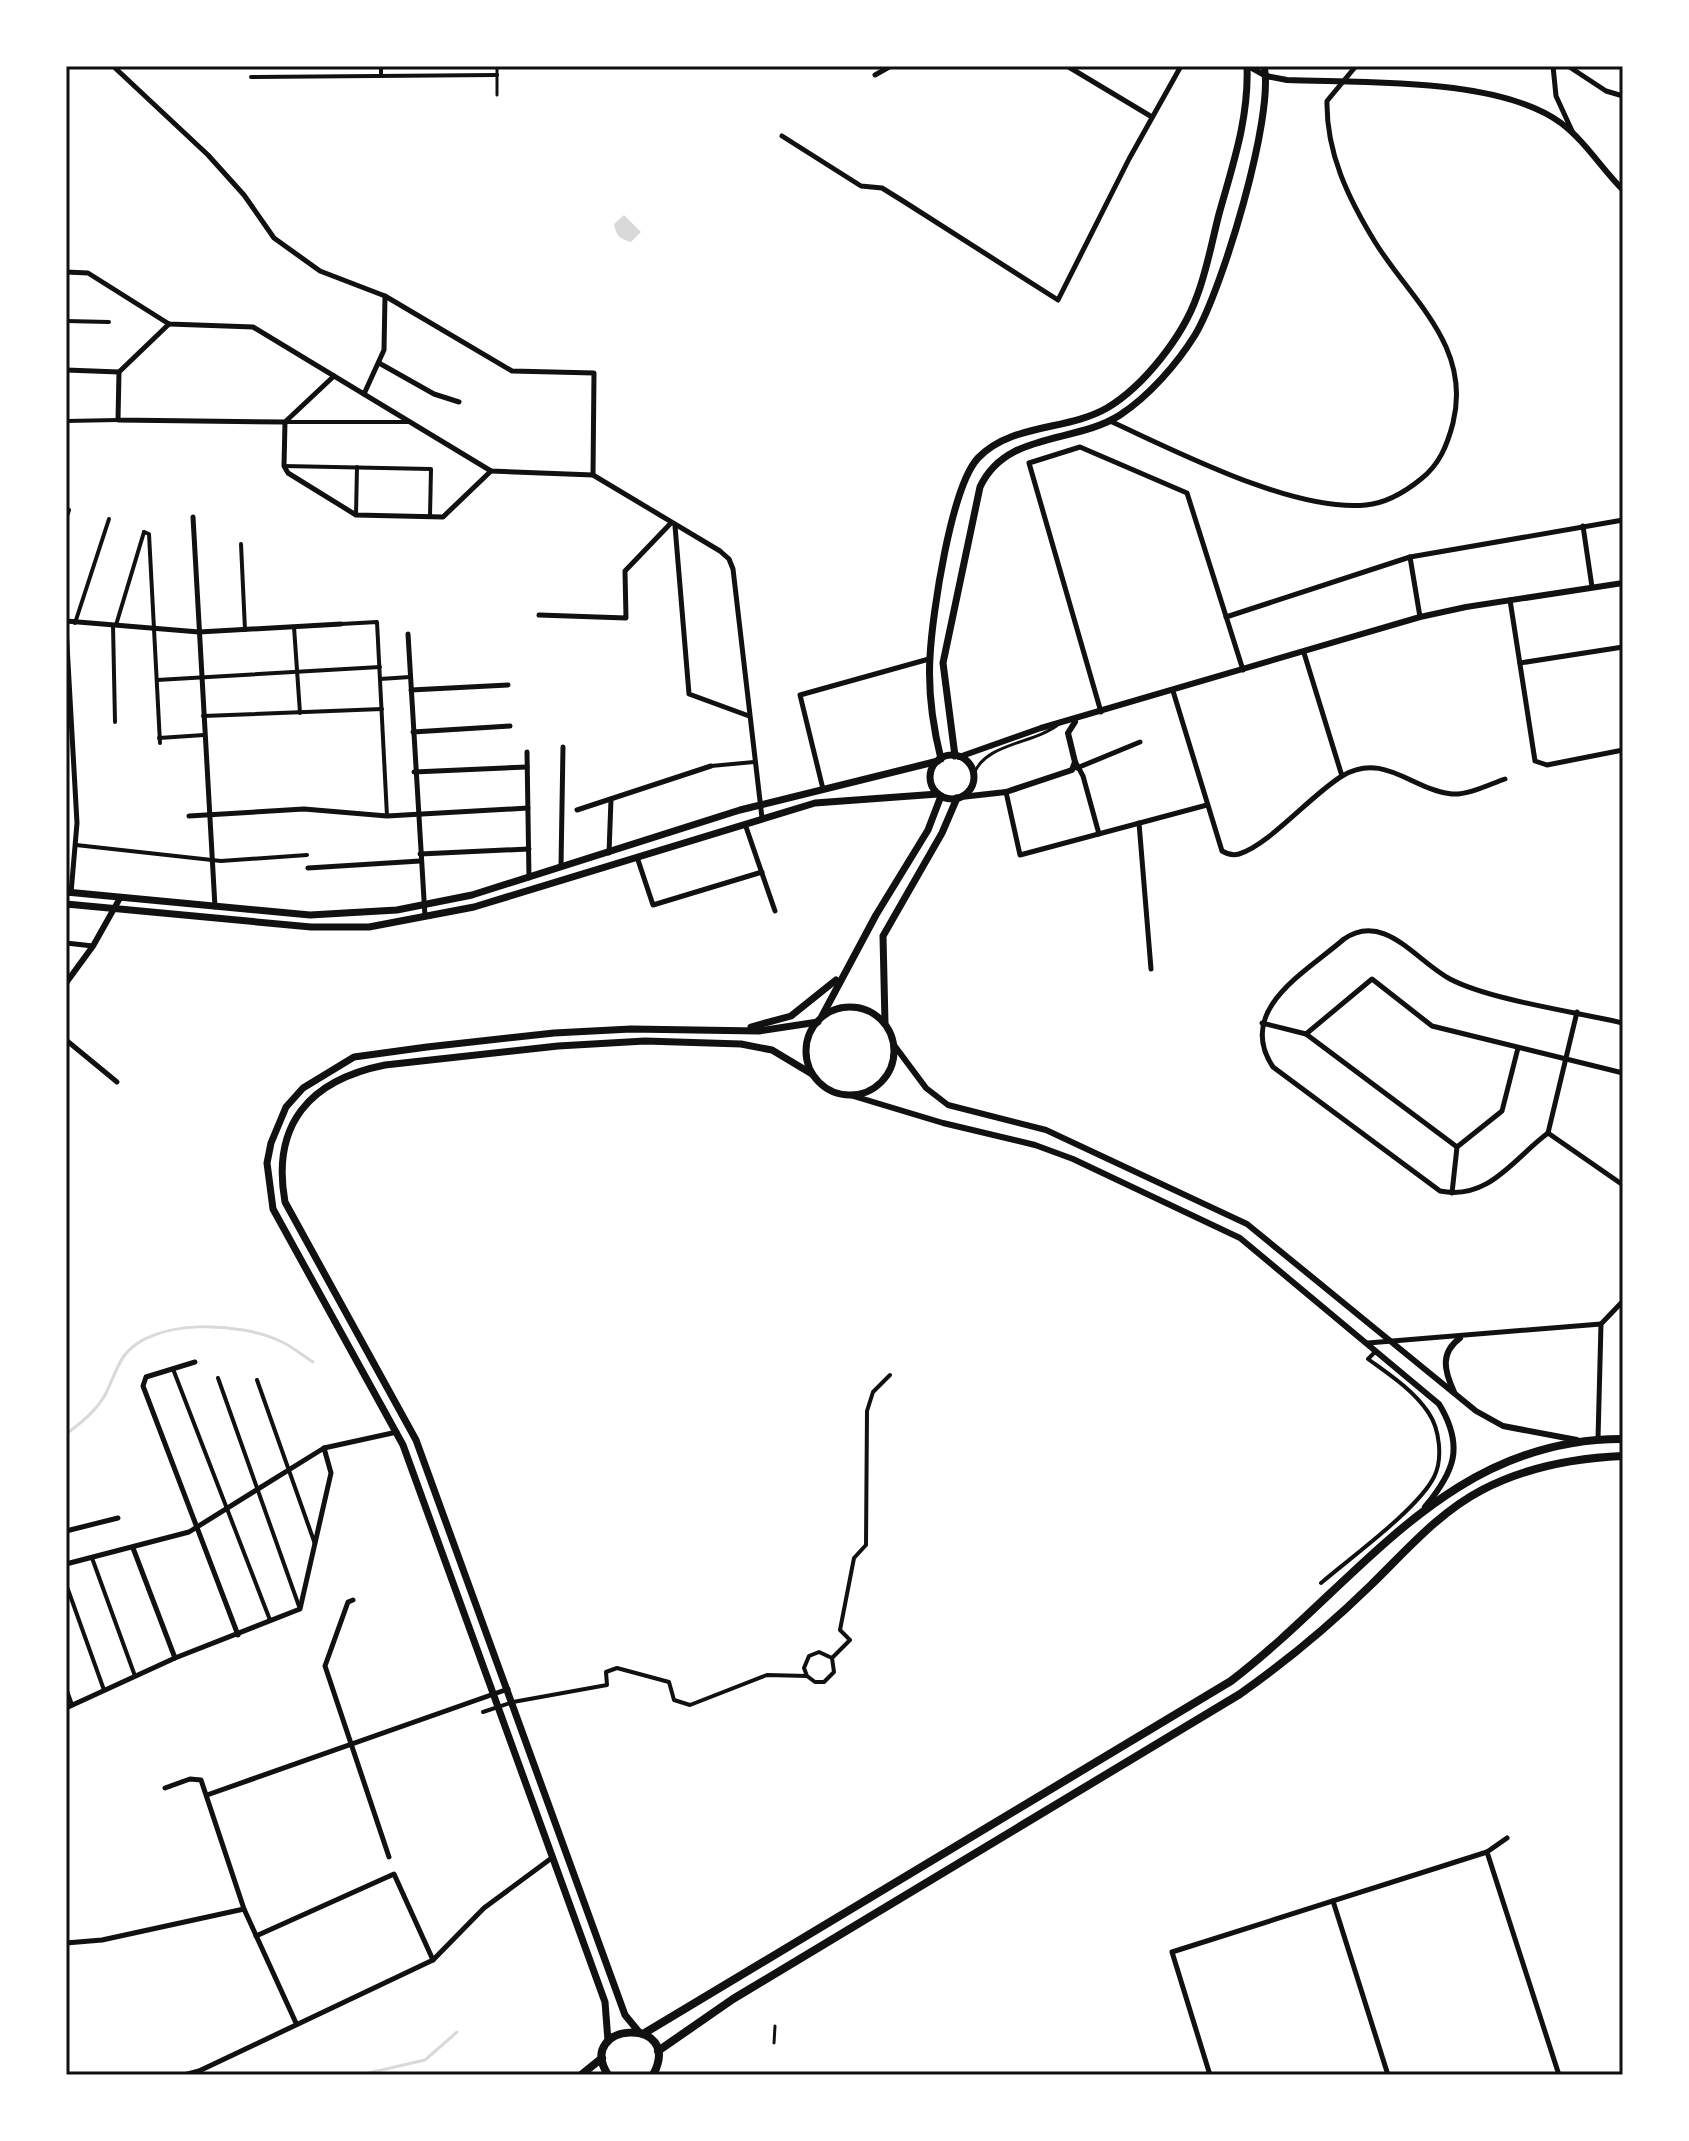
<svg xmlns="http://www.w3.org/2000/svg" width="1689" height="2141" viewBox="0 0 1689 2141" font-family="Jost,sans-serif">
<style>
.water{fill:#d9d9d9}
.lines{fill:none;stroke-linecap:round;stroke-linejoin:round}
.stream{stroke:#d9d9d9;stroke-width:3}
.service{stroke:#111;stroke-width:3}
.pedestrian{stroke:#111;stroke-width:4}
.minor{stroke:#111;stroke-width:5}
.tertiary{stroke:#111;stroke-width:6}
.secondary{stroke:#111;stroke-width:7}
.primary{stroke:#111;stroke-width:8}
.neatline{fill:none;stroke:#111;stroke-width:3}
</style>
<rect width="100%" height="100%" fill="#fff"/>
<!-- water -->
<path class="water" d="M624 215 641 232 631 242C620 239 616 236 614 224Z"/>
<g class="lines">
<!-- stream -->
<g class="stream">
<path d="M66 1434C81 1423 96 1411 105 1395 112 1382 116 1367 124 1356 152 1317 243 1322 282 1342 293 1347 303 1356 313 1362"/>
<path d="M360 2075 425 2060 457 2032"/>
</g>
<!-- service -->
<g class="service">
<path d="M497 95V66"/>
<path d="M974 774C985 743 1034 744 1059 724"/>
<path d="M774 2043 775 2026"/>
</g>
<!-- pedestrian -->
<g class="pedestrian">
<path d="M381 75V66"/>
<path d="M251 77 497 75"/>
<path d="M66 321 109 322"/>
<path d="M66 421 118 420"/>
<path d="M285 422H409"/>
<path d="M284 466 431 469 430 516"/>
<path d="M356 515 357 467"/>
<path d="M66 519 69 510"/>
<path d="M144 532 149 534 160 743"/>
<path d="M241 544 245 630"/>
<path d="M75 623 109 519"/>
<path d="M341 624 377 622 387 816"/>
<path d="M113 625 115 722"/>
<path d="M116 625 144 532"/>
<path d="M294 627 300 713"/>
<path d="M380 679 410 677"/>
<path d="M157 680 380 667"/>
<path d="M203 716 382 709"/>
<path d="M159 738 204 735"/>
<path d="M711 766 754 762"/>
<path d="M76 845 221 861 307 855"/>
<path d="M173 1369 270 1620"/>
<path d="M218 1378 300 1609"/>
<path d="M257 1380 315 1544"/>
<path d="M92 1558 135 1676"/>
<path d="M1321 1583C1350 1558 1418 1509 1434 1477 1443 1459 1440 1429 1428 1412 1413 1390 1390 1375 1368 1359L1375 1352"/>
<path d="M66 1584 104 1690"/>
<path d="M832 1658 850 1640 840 1630 854 1558 866 1545 867 1411 873 1392 890 1375"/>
<path d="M66 1688 72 1705"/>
<path d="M483 1712 513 1702 607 1685 606 1672 617 1668 669 1682 674 1700 690 1705 767 1675 807 1676 815 1682H824L834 1672 832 1658 819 1652 809 1656 804 1668 807 1676"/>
</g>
<!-- minor -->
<g class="minor">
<path d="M113 66 208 155 244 195 274 238 320 271 385 296 512 371 594 373 593 475"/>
<path d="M1067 66 1152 117"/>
<path d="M1553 66 1556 96 1573 133"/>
<path d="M1568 66 1606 91 1623 96"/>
<path d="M875 75 891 66"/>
<path d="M782 136 861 186 882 188 903 201 1058 300 1129 159 1181 66"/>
<path d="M66 272 88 273 169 324 253 327 491 471 593 475 720 551 729 559 733 569 762 818"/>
<path d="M379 363 434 394 459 402"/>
<path d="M66 370 119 372 169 324"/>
<path d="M119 372 118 420 285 422"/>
<path d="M334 376 285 422 284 466 288 473 356 515 443 517 491 471"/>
<path d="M364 394 384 350 385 296"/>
<path d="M1110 421C1178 452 1293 512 1366 505 1387 503 1405 492 1421 479 1439 465 1447 446 1453 423 1472 346 1411 300 1375 242 1348 198 1326 152 1327 101L1356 66"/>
<path d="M193 517 215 907"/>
<path d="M675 526 689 694 749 716"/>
<path d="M1583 526 1592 587"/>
<path d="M1410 557 1420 617"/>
<path d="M1510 600 1535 761 1547 765 1623 750"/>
<path d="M539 615 626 618 625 571 671 523"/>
<path d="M1226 617 1410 557 1623 520"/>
<path d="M66 621 199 632 341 624"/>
<path d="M66 627 77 823 71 893"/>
<path d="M408 634 425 916"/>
<path d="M1304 653 1342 776"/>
<path d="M1520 663 1623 647"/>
<path d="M411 690 508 685"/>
<path d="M1173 691 1222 851C1227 854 1232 856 1239 854 1269 845 1311 795 1342 776 1384 751 1412 790 1452 794 1469 795 1490 784 1505 779"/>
<path d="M1101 712 1029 463 1080 447 1187 493 1243 670"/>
<path d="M413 732 510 726"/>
<path d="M527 752 529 878"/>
<path d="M1076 763 1083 776 1099 834"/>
<path d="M1077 768 1140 742"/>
<path d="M414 772 527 767"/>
<path d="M823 789 800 695 929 659"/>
<path d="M1006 792 1020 855 1207 805"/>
<path d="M577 810 711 766"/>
<path d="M189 816 304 809 387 816 528 808"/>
<path d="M1139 823 1151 969"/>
<path d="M745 824 775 911"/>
<path d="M609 853 611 799"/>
<path d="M420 854 529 849"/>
<path d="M637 857 653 905 762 872"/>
<path d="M561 866 563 747"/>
<path d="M308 868 420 861"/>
<path d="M66 943 93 946"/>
<path d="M1262 1023 1306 1034 1372 979 1432 1026 1623 1073"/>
<path d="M1306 1034 1457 1147"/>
<path d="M66 1040 117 1082"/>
<path d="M1548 1133C1514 1158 1489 1201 1440 1191L1273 1067C1235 1010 1306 972 1344 939 1384 911 1416 961 1450 979 1490 1000 1576 1012 1623 1023"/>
<path d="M1548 1133 1577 1012"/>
<path d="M1548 1133 1623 1185"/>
<path d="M1452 1193 1457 1147 1502 1111 1518 1048"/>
<path d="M1368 1343 1601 1324"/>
<path d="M195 1362 146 1377 143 1386 238 1635"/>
<path d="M1598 1439 1601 1324 1623 1301"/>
<path d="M66 1531 118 1518"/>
<path d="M133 1548 175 1658"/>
<path d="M66 1564 189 1532 324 1448 397 1432"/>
<path d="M353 1600 348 1602 325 1666 389 1857"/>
<path d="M66 1708 175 1658 300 1609 331 1473 324 1448"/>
<path d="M165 1788 190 1779 201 1780 244 1909 296 2023"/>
<path d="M207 1795 508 1689"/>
<path d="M1487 1852 1559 2075"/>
<path d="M1333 1901 1388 2075"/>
<path d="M256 1936 394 1874 433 1960"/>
<path d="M66 1943 102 1940 244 1909"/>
<path d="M184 2075 199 2071 433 1960 484 1908 553 1857"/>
<path d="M1210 2075 1172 1952 1487 1852 1507 1838"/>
</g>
<!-- tertiary -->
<g class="tertiary">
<path d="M1248 66 1266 76 1287 80C1362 83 1499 77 1561 123 1584 140 1602 169 1623 190"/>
<path d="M959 757 1041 728 1420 617 1466 607 1623 583"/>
<path d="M961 797 1006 792 1072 770 1075 762 1068 733 1075 722"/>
<path d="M66 983 93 946 120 898"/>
<path d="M894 1045 926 1088 948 1105 1046 1130 1247 1224 1476 1411 1503 1426 1577 1440"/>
<path d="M850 1095 943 1123 1035 1145 1073 1159 1240 1238 1439 1404C1465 1447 1454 1472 1425 1507"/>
<path d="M1454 1392C1444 1370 1440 1353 1460 1338"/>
</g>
<!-- secondary -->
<g class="secondary">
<circle cx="952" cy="777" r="22"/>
<path d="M955 756 943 663 980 487C1006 431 1075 444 1120 415 1149 396 1177 364 1195 335 1222 290 1275 115 1264 66"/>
<path d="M941 759C933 727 928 689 930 657 932 615 951 487 978 458 1012 423 1067 431 1107 408 1144 386 1183 336 1197 296 1207 270 1212 241 1219 214 1233 164 1249 118 1247 66"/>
<path d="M66 892 310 915 397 910 472 895 740 810 938 761"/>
<path d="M66 904 311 927H369L474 907 815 803 938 794"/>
<circle cx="850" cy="1051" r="44"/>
<path d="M822 1016 876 915 928 830 941 796"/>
<path d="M885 1023 883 936 942 833 957 798"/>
<path d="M751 1027 791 1016 836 980"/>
<path d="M639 2032 625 2015 416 1440 285 1202C271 1124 310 1080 385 1065L558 1046 645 1041 741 1044 772 1050 812 1074"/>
<path d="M608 2041 605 2002 403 1445 273 1209 267 1163 271 1143 286 1107 303 1088 354 1057 427 1047 554 1033 631 1029 759 1031 818 1022"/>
</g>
<!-- primary -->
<g class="primary">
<path d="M643 2034 1231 1681C1358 1584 1446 1438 1623 1439"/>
<path d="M658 2051 733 1999 1240 1694C1287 1661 1330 1625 1371 1585 1406 1551 1438 1513 1482 1490 1526 1467 1574 1458 1623 1456"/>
<path d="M581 2075 602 2058"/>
<path d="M608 2075C574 2022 685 2015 653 2075"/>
</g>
</g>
<!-- border -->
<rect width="1689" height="2141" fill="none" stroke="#ffffff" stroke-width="136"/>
<rect x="68" y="68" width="1553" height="2005" class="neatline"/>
</svg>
